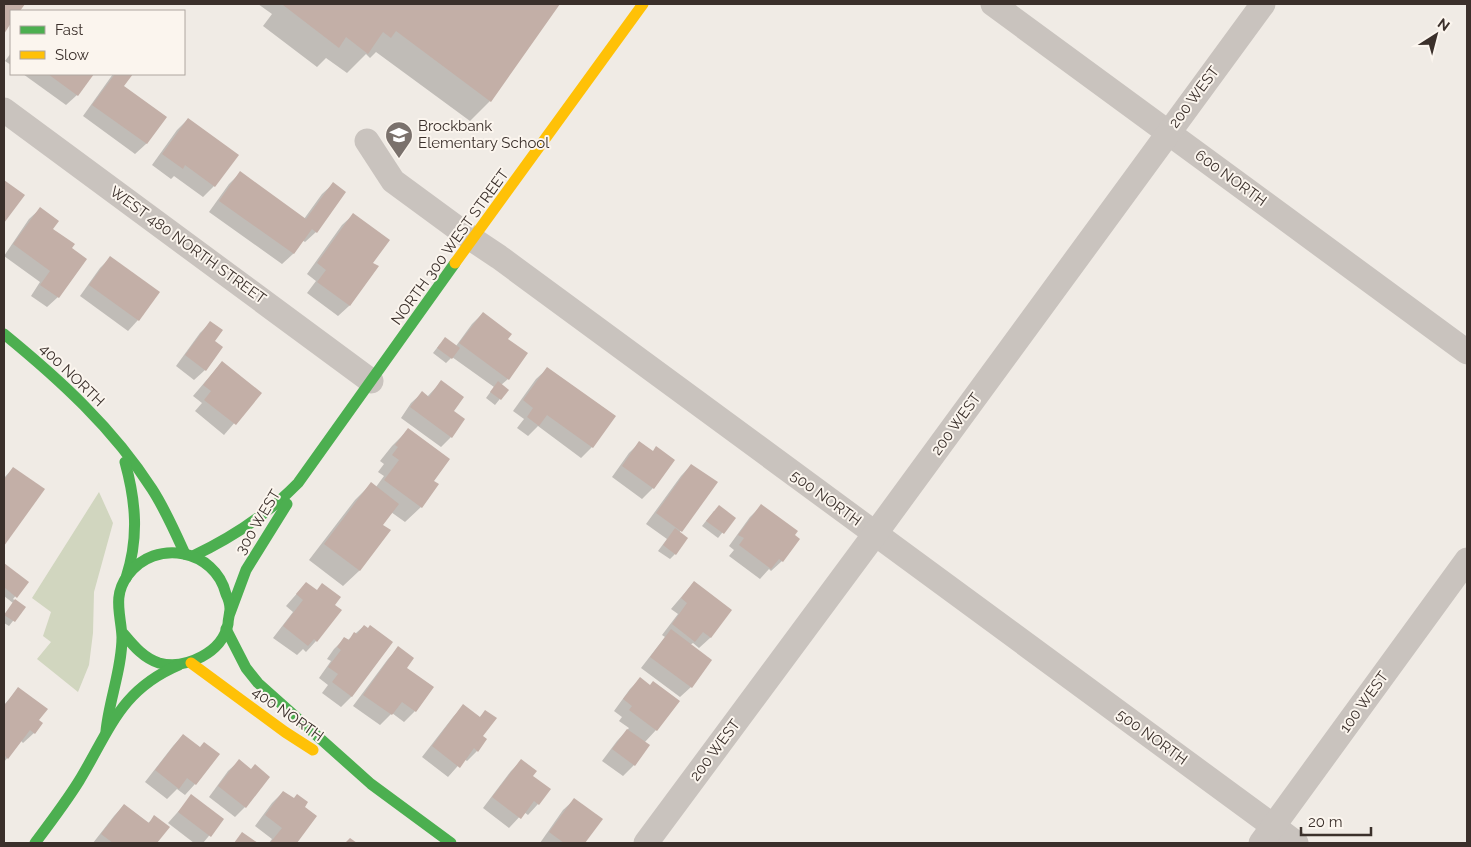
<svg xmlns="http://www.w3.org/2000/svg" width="1471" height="847" viewBox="0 0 1471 847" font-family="Raleway,sans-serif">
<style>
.green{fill:#d1d6bf}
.shadow{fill:#0003}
.building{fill:#c3afa7}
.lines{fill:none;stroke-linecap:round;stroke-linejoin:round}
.street{stroke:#c9c3be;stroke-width:25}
.fast{stroke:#4caf50;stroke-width:11}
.slow{stroke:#ffc107;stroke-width:11}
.labels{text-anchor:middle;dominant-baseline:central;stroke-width:4;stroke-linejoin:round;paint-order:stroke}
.street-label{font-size:15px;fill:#3b302b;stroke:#fbf5ee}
.poi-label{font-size:15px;fill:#3b302b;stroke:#fbf5ee;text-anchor:start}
</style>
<rect width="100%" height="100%" fill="#f0ebe5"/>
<!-- green -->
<path class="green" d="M99 492 113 523 94 592 93 633 89 665 78 692 37 659 51 642 43 636 51 612 32 598Z"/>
<!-- shadow -->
<g class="shadow">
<path d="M4 4H24L18 11H11V21L4 32Z"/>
<path d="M258 4H558L490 101 470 121 376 52 370 58 366 54 347 73 326 58 317 67 263 26 272 14Z"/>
<path d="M11 53V65L5 61Z"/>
<path d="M23 74H92L77 95 66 105Z"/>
<path d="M113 74H132L122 87 165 118 146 144 135 154 83 116Z"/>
<path d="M188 119 214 186 203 197 174 176 171 179 152 165 177 130Z"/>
<path d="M240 173 304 219 322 194 333 184 316 232 305 242 302 240 293 254 282 264 209 212 229 184Z"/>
<path d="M40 209 51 229 58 297 47 307 31 296 40 282 4 256 29 219Z"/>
<path d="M353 215 372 263 377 267 349 306 338 316 307 293 316 281 307 274 342 225Z"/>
<path d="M110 258 138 320 128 331 80 296 100 268Z"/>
<path d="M483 313 507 339 508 379 501 385 507 390 495 405 486 398 494 387 452 357 446 363 433 353 440 344 456 346 472 324Z"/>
<path d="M210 323 213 341 205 370 194 380 176 366 200 333Z"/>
<path d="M222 362 260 393 224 435 195 411 202 403 193 396Z"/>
<path d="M547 369 614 417 592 447 581 458 538 426 528 436 517 428 524 419 513 411 536 379Z"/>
<path d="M441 382 452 412 451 437 441 447 401 418 411 403 422 393 427 397Z"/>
<path d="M408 430 432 481 421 507 405 522 391 512 382 525 389 530 359 571 343 586 309 560 355 500 371 484 376 487 384 476 378 472 384 464 380 461 392 446Z"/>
<path d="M639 443 652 452 673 460 653 488 642 499 612 477 629 453Z"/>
<path d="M691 465 716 483 679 533 675 554 670 559 658 551 667 539 646 524 681 476Z"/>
<path d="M13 468 43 490 4 544V478Z"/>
<path d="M761 506 782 561 771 571 769 569 760 579 729 556 734 550 729 546 750 517Z"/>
<path d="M714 511 734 518 718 538 702 526Z"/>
<path d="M4 564 27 582 13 599 24 607 9 626 4 623V615L13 603 4 596Z"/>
<path d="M694 582 730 610 710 638 699 648 693 643 690 645 691 687 680 697 641 668 665 637 662 635 678 614 671 609Z"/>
<path d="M306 583 316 641 306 652 303 649 297 655 273 638 293 612 286 606Z"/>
<path d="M364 626 352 696 341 707 322 693 328 685 319 678 331 661 327 659 334 649 345 638 348 640Z"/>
<path d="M398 648 406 668 432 688 415 711 404 722 392 713 380 725 353 706 388 659Z"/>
<path d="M640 679 656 730 644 743 648 746 634 765 623 776 602 761 617 741 629 728 619 721 622 717 614 711 630 689Z"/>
<path d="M19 688 37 720 34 733 23 743 21 741 4 762V705Z"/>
<path d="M463 706 479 718 486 711 482 736 477 751 467 761 464 759 448 777 422 757 453 717Z"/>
<path d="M183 735 195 784 185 795 177 789 167 799 145 782 173 746Z"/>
<path d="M239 761 251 770 245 807 235 817 209 797 228 771Z"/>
<path d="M521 761 531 776 538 804 528 815 524 812 509 828 483 808 511 771Z"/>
<path d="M283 792 316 816 296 843H269L272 839 255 826 272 803Z"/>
<path d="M192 796 223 819 203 843H194L168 823Z"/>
<path d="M574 800 601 820 583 843H540L563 810Z"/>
<path d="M124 805 148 823 155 817 168 827 156 843H93L114 816Z"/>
</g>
<!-- building -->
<g class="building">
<path d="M4 4H25L20 11H11V23L4 34Z"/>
<path d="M284 4H560L491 102 396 31 391 38 383 32 368 54 346 37 339 48 283 5Z"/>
<path d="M48 74H94L78 96Z"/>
<path d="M115 74H133L124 86 167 117 147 144 92 105Z"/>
<path d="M188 118 239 155 215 187 185 165 183 169 162 154Z"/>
<path d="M240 171 306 219 333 182 346 192 317 233 312 229 294 254 219 201Z"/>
<path d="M4 180 25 195 4 223Z"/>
<path d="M40 207 59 221 53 229 75 244 72 248 87 259 59 298 40 285 50 271 13 244Z"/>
<path d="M353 213 390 240 373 263 379 266 350 306 317 282 326 270 317 263Z"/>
<path d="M110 256 160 292 139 321 89 285Z"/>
<path d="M483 312 512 334 508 339 528 353 509 380 459 343Z"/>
<path d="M210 321 223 330 215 341 223 347 206 371 185 355Z"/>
<path d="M445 337 460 348 452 359 437 348Z"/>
<path d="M222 361 262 393 236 425 204 400 211 391 203 385Z"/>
<path d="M547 367 616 416 593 448 547 415 539 426 527 417 533 408 523 400Z"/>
<path d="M441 380 464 397 454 411 465 419 452 438 410 407 422 391 429 397Z"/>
<path d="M498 381 509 390 501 400 490 392Z"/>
<path d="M408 428 450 459 434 481 439 484 422 508 384 480 399 460 392 455 398 447 395 445Z"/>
<path d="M639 441 653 451 656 446 675 460 654 489 622 466Z"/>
<path d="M691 464 718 482 682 532 656 513Z"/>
<path d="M13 467 45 489 4 546V480Z"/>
<path d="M371 482 399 504 383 525 391 530 360 571 324 544Z"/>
<path d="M761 504 798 531 795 535 800 539 783 562 779 559 771 569 739 545 744 538 738 535Z"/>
<path d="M719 505 736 518 724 534 706 521Z"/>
<path d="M675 528 688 538 676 555 663 545Z"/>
<path d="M4 563 29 582 17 598 4 587Z"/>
<path d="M694 581 732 610 711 638 703 632 695 642 672 624 687 603 681 598Z"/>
<path d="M306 582 317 590 322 583 341 597 335 605 342 610 317 642 314 639 308 646 283 626 303 600 296 594Z"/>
<path d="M15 599 26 607 15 622 4 615Z"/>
<path d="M364 625 368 628 370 625 393 642 352 697 332 682 338 674 328 667 341 650 337 647 344 637 349 640 354 632 357 634Z"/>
<path d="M671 629 712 660 692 688 650 657Z"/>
<path d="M398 646 414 658 407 668 434 687 416 712 402 702 392 715 363 695Z"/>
<path d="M640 677 650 685 653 681 680 701 657 731 629 710 632 706 623 699Z"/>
<path d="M18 687 48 709 39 720 43 723 35 734 30 730 8 759 4 755V706Z"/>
<path d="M463 704 480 717 485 710 497 718 483 736 487 739 478 752 474 748 460 768 432 746Z"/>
<path d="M627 729 650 745 635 766 612 749Z"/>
<path d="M183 734 200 747 204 742 220 754 196 785 187 778 179 789 155 770Z"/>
<path d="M239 759 251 769 255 764 270 777 246 808 218 786Z"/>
<path d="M521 759 537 771 533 776 551 789 539 805 534 801 521 819 492 797Z"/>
<path d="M283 791 294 798 297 794 308 802 305 807 317 816 297 843H270L282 828 265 815Z"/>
<path d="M191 794 224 819 211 837 178 812Z"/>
<path d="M574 798 603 819 585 843H564L549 832Z"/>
<path d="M124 804 149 823 154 815 170 827 157 843H113L101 834Z"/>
<path d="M242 832 258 843H234Z"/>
<path d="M350 838 357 843H345Z"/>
</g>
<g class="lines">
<!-- street -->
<g class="street">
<path d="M993 4 1467 352"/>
<path d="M4 110 371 381"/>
<path d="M367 141 393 181 472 239 499 257 1296 843"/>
<path d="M646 843 875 534 1263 4"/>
<path d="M1261 843 1467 560"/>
</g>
<!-- fast -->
<g class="fast">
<path d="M4 334C59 379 113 428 152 489 165 509 175 532 185 554"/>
<path d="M125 462C136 502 139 538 126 578"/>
<path d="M193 556C233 537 267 515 298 483L455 263"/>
<path d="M230 613 246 570 287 504"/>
<path d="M226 629 246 668 258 683 371 784 451 843"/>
<path d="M106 731C109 700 122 669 122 637 121 615 112 596 128 575 155 538 215 549 226 594 228 598 230 604 230 609 230 613 228 619 228 624 223 652 186 670 159 663 143 658 133 645 122 632"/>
<path d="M35 843C50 823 66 802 79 781 110 730 120 690 179 665"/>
</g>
<!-- slow -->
<g class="slow">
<path d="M455 263 643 4"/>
<path d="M191 663 285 732 313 750"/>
</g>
</g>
<!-- icons -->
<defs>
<g id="school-pin" transform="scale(1.4375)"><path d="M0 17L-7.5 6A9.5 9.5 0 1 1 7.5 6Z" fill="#7a716c" stroke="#fbf5ee"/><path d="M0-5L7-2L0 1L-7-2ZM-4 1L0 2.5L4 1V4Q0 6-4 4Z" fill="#fff"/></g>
</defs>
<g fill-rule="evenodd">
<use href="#school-pin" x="399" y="135"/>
</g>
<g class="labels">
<!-- street labels -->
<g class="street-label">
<text transform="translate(1194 97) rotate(-53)">200 WEST</text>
<text transform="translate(1231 178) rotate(36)">600 NORTH</text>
<text transform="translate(188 245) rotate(36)">WEST 480 NORTH STREET</text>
<text transform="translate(450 247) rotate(-54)">NORTH 300 WEST STREET</text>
<text transform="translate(72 375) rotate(44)">400 NORTH</text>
<text transform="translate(956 424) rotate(-54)">200 WEST</text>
<text transform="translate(826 498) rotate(36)">500 NORTH</text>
<text transform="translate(258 522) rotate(-59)">300 WEST</text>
<text transform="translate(1364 702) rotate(-54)">100 WEST</text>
<text transform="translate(288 714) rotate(35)">400 NORTH</text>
<text transform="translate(1152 737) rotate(36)">500 NORTH</text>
<text transform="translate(715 750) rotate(-53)">200 WEST</text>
</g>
<!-- poi labels -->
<g class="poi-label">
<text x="418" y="126">Brockbank<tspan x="418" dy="17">Elementary School</tspan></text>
</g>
</g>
<!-- border -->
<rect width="1471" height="847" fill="none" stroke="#3b302b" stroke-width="10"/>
<!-- legend -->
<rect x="10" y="10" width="175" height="65" fill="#fbf5ee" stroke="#aea6a0"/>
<rect x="20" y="26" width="25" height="8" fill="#4caf50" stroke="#aea6a0"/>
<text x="55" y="35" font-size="15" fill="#3b302b">Fast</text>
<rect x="20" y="51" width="25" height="8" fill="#ffc107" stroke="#aea6a0"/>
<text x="55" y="60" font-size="15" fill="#3b302b">Slow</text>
<!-- north arrow -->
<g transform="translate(1436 35) rotate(36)" stroke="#fbf5ee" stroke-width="4" paint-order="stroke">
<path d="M0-4L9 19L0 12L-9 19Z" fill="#3b302b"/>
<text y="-8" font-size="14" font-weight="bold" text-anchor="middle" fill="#3b302b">N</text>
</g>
<!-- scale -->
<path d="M1301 827v8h70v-8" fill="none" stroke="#3b302b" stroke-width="2.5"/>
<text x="1308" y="827" font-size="15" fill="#3b302b" stroke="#fbf5ee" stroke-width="4" paint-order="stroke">20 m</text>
</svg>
